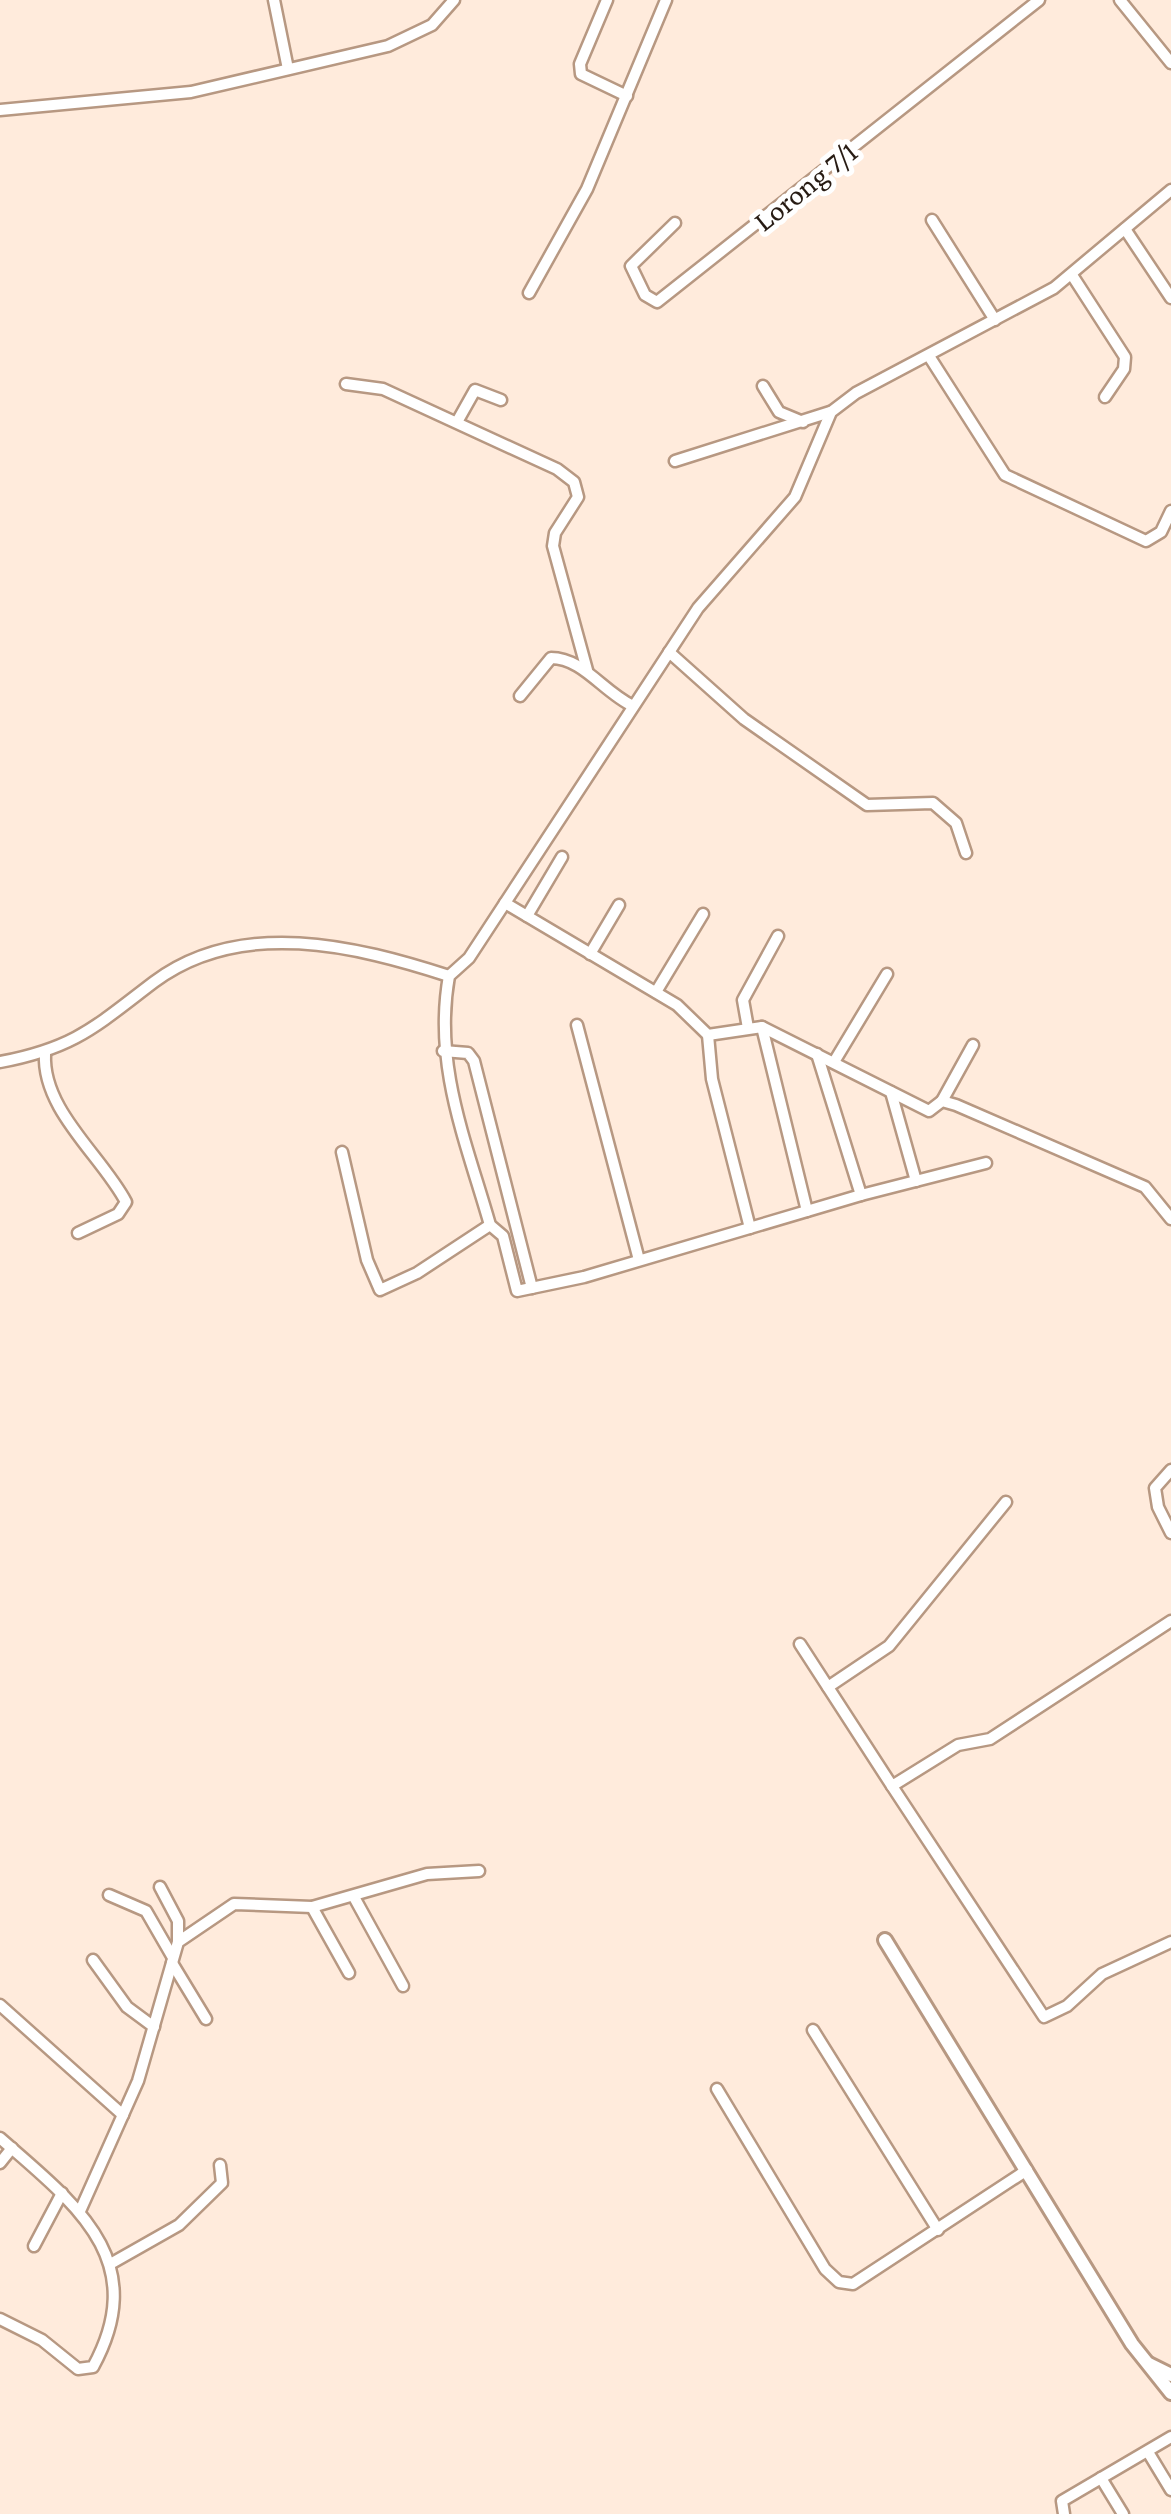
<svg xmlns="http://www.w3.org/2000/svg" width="1171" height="2514" viewBox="0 0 1171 2514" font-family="'Crimson Pro',serif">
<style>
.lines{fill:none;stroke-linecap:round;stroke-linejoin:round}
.minor-casing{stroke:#b79882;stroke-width:15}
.tertiary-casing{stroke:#b79882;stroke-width:18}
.minor{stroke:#fff;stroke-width:10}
.tertiary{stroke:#fff;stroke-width:12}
.labels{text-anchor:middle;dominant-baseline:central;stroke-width:10;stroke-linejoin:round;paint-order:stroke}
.street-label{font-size:30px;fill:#271b13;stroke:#fff}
</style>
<rect width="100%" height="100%" fill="#ffebdc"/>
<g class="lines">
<!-- minor casing -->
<g class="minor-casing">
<g id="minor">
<path d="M274 0 288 69"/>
<path d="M607 0 580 64 581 74 627 96"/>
<path d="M1120 0 1171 63"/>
<path d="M0 110 191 92 388 46 432 25 454 0"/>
<path d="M932 220 995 320"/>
<path d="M675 223 631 266 645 295 657 302 1039 0"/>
<path d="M1125 229 1171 298"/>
<path d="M1072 275 1125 357 1124 369 1105 397"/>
<path d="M529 293 587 189 666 0"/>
<path d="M929 356 1005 475 1146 541 1161 532 1171 511"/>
<path d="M346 384 383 389 557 469 574 482 578 497 555 533 553 546 587 670"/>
<path d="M763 386 779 412 803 422"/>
<path d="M457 422 475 390 501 400"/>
<path d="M675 461 830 412"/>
<path d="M669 652 744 719 867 805 933 803 956 823 966 853"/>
<path d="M520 696 551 658C583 658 603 692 633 706"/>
<path d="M505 903 677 1005 708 1035 762 1027 929 1111 942 1101 956 1105 1145 1187 1171 1219"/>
<path d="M527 916 562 857"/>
<path d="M590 954 619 905"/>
<path d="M656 992 703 914"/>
<path d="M577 1025 639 1260"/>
<path d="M762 1027 807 1211"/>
<path d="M748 1028 743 1000 778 936"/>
<path d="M708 1035 712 1079 750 1228"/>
<path d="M443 1051 468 1053 474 1061 532 1288"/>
<path d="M45 1054C42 1110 102 1156 126 1202L118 1214 78 1233"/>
<path d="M817 1054 861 1195 584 1277 517 1291 503 1236 490 1225C466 1141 433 1065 449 976L469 958 698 608 795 497 831 412 856 393 1054 288 1171 190"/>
<path d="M0 1062C75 1048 96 1026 154 982 241 917 356 946 449 976"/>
<path d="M834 1062 887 974"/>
<path d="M891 1092 916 1181"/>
<path d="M942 1101 973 1045"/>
<path d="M342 1152 367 1260 380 1290 417 1273 490 1225"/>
<path d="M861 1195 986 1163"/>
<path d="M1171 1470 1155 1488 1158 1507 1171 1533"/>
<path d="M800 1644 892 1786 958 1745 990 1739 1171 1621"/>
<path d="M828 1687 889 1646 1006 1502"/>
<path d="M892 1786 1044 2017 1067 2006 1102 1974 1171 1942"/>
<path d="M160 1887 178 1921V1942"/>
<path d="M109 1895 146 1911 172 1956"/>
<path d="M354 1897 403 1986"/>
<path d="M312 1907 349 1973"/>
<path d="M93 1960 127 2007 154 2027"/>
<path d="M172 1963 206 2019"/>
<path d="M0 2005 123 2115"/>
<path d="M813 2030 938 2230"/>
<path d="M717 2089 825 2269 839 2282 853 2284 1027 2170"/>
<path d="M0 2138C74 2203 152 2259 93 2367L78 2369 42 2340 0 2319"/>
<path d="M0 2163 12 2148"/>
<path d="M80 2211 138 2081 178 1942 234 1904 312 1907 427 1874 479 1871"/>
<path d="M34 2246 62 2193"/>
<path d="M112 2263 179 2225 222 2183 220 2165"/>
<path d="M1148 2452 1171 2490"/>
<path d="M1101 2478 1123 2514"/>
<path d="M1064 2514 1062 2501 1171 2437"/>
</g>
</g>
<!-- tertiary casing -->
<g class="tertiary-casing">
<g id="tertiary">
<path d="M885 1940 1132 2344 1171 2393"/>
<path d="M1149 2364 1171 2375"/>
</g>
</g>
<!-- minor -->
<use href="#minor" class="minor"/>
<!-- tertiary -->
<use href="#tertiary" class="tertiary"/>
</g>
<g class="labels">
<!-- street labels -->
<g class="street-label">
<text transform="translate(805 186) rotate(-39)">Lorong 7/1</text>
</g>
</g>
</svg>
